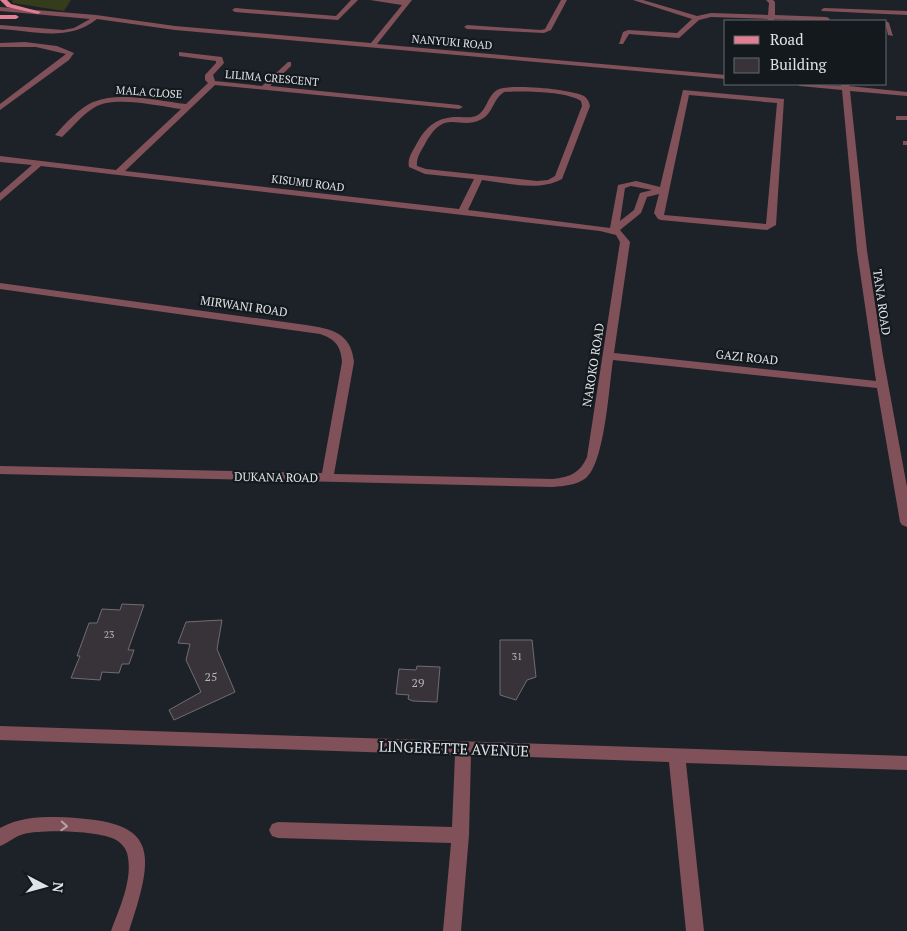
<svg xmlns="http://www.w3.org/2000/svg" width="907" height="931" viewBox="0 0 907 931" font-family="'PT Serif',serif">
<style>
.green{fill:#353c1b}
.building{fill:#373339;stroke:#726c74}
.lines{fill:none;stroke-linecap:round;stroke-linejoin:round}
.minor{fill:#815159;fill-rule:evenodd}
.major{fill:#e27e91;fill-rule:evenodd}
.oneway{stroke:#b5a1a7}
.labels{text-anchor:middle;dominant-baseline:central;stroke-width:4.5;stroke-linejoin:round;paint-order:stroke}
.number-label{font-size:10px;fill:#b5b7bc}
.far-street-label{font-size:11px;fill:#dfe3e7;stroke:#14191e}
.street-label{font-size:12px;fill:#dfe3e7;stroke:#14191e}
.near-number-label{font-size:12px;fill:#b5b7bc}
.near-street-label{font-size:15px;fill:#dfe3e7;stroke:#14191e}
</style>
<rect width="100%" height="100%" fill="#1d2228"/>
<!-- green -->
<path class="green" d="M12 0H71L64 11 13 3Z"/>
<!-- building -->
<g class="building">
<path d="M122 604 144 605 128 650H134L129 664H122L119 673 102 672 100 680 71 678 80 656H77L89 623H97L102 609 120 610Z"/>
<path d="M222 620 217 649 235 692 174 720 169 710 201 692 186 660 190 644 178 643 186 622Z"/>
<path d="M500 640H532L536 677 527 680 516 700 500 695Z"/>
<path d="M417 666 440 667 437 702 413 701 408 699 409 695 396 694 399 669 416 670Z"/>
</g>
<g class="lines">
<!-- minor -->
<g class="minor">
<path d="M351 0H358L338 20 235 12 232 10 235 8 336 16Z"/>
<path d="M370 0H412L377 44 726 75V79L175 30 97 19C69 42 33 31 0 29V25L63 30 74 28 90 19 0 11V7L96 15 175 26 371 43 402 5Z"/>
<path d="M561 0H567L551 30 544 33 467 29 464 27 467 25 541 30 545 29Z"/>
<path d="M633 0H643L697 16 711 13 768 15 769 3 766 0H773L775 2V15L827 17 830 19 827 21 774 19V21H768V19L711 17 699 20 679 38 629 34 623 44H619L623 32 628 30 677 33 692 19Z"/>
<path d="M824 8 907 11V15L822 11 821 10Z"/>
<path d="M885 21 888 22 889 23 893 36 888 35Z"/>
<path d="M25 42 57 46 74 53 69 60 0 110V104L66 54 36 47H0V43Z"/>
<path d="M179 52 222 57 224 63 213 75 215 81 262 86 288 62H291V66L270 86 459 105 463 107 459 109 215 85 125 171 459 209 474 179 425 174 409 167C407 158 413 151 417 143 427 125 439 116 460 117 465 117 471 118 476 116 487 111 487 96 497 90 508 83 572 89 584 96 588 99 589 102 590 106L562 179C538 192 508 183 482 180L468 210 610 228 618 185 636 181 660 187 683 90 784 99 776 225 767 230 661 220 658 219 654 213 659 194 647 197 641 213 620 230 630 242 614 353 876 381 857 251 842 90 800 86 796 84 841 86V84H849V86L907 92V96L850 91 867 251 883 356 907 487V527L902 525 900 522 877 388 613 360C609 386 605 462 586 478 577 485 564 486 553 487L0 474V466L322 473 342 362C341 346 335 339 320 334L0 289V283L306 325C331 329 351 332 354 362L334 474 553 479C570 477 580 473 587 457L620 242 616 235 600 231 41 166 0 201V193L32 165 0 162V156L116 170 181 109C159 106 117 96 97 106 83 113 73 127 62 137L55 135C65 124 79 108 93 102 121 91 158 101 186 104L208 83 205 80V75L216 63V61L179 56ZM504 92C523 91 565 91 581 101L582 106 555 176 548 180 537 181 426 169 417 166C416 158 421 151 425 144 446 106 458 132 482 119 493 113 493 99 504 92ZM689 95 777 103 766 224 664 215ZM631 186 652 190 640 193 634 210 620 221 625 188Z"/>
<rect x="896" y="116" width="11" height="4"/>
<rect x="903" y="141" width="4" height="4"/>
<path d="M0 726 907 756V770L686 763 704 931H686L669 762 471 755 469 835 461 931H443L451 843 278 838 272 836 269 830 272 824 278 822 452 827 455 755 0 740Z"/>
<path d="M56 817C154 820 159 843 129 931H111C119 909 134 878 127 853 125 846 118 840 112 838 94 831 43 829 24 834 15 836 8 843 0 846V828C18 818 36 817 56 817Z"/>
</g>
<!-- major -->
<g class="major">
<path d="M0 0H7L11 4 41 12 38 14 7 7Z"/>
<path d="M0 15H16L19 17 16 19H0Z"/>
</g>
</g>
<!-- one-way arrows -->
<defs><path id="oneway-chevron" d="M-2-3.5L2.5 0L-2 3.5" fill="none" stroke-width="1.6" stroke-linecap="round" stroke-linejoin="round" transform="scale(1.25)"/></defs>
<use class="oneway" href="#oneway-chevron" transform="translate(64 826) rotate(3)"/>
<g class="labels">
<!-- number labels -->
<g class="number-label">
<text x="109" y="634">23</text>
<text x="517" y="656">31</text>
</g>
<!-- far-street labels -->
<g class="far-street-label">
<text transform="translate(452 42) rotate(5)">NANYUKI ROAD</text>
<text transform="translate(272 78) rotate(5)">LILIMA CRESCENT</text>
<text transform="translate(149 92) rotate(4)">MALA CLOSE</text>
<text transform="translate(308 183) rotate(7)">KISUMU ROAD</text>
</g>
<!-- street labels -->
<g class="street-label">
<text transform="translate(882 302) rotate(82)">TANA ROAD</text>
<text transform="translate(244 306) rotate(8)">MIRWANI ROAD</text>
<text transform="translate(747 357) rotate(6)">GAZI ROAD</text>
<text transform="translate(593 365) rotate(-81)">NAROKO ROAD</text>
<text transform="translate(276 477) rotate(1)">DUKANA ROAD</text>
</g>
<!-- near-number labels -->
<g class="near-number-label">
<text x="211" y="676">25</text>
<text x="418" y="682">29</text>
</g>
<!-- near-street labels -->
<g class="near-street-label">
<text transform="translate(454 748) rotate(2)">LINGERETTE AVENUE</text>
</g>
</g>
<!-- legend -->
<rect x="724" y="20" width="162" height="65" fill="#14191e" stroke="#656a6e"/>
<rect x="734" y="36" width="25" height="8" fill="#e27e91" stroke="#656a6e"/>
<text x="770" y="45" font-size="15" fill="#dfe3e7">Road</text>
<rect x="734" y="58" width="25" height="15" fill="#373339" stroke="#656a6e"/>
<text x="770" y="70" font-size="15" fill="#dfe3e7">Building</text>
<!-- north arrow -->
<g transform="translate(45 886) rotate(96)" stroke="#14191e" stroke-width="4" paint-order="stroke">
<path d="M0-4L9 19L0 12L-9 19Z" fill="#dfe3e7"/>
<text y="-8" font-size="14" font-weight="bold" text-anchor="middle" fill="#dfe3e7">N</text>
</g>
</svg>
